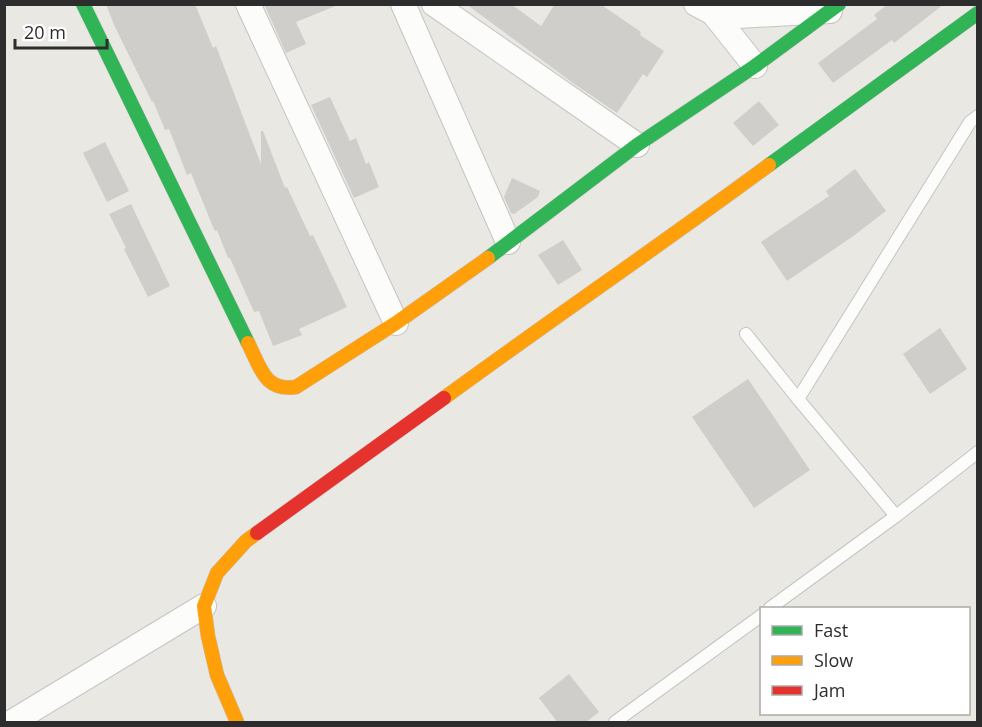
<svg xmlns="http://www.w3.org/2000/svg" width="982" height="727" viewBox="0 0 982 727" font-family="'Open Sans',sans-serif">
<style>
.building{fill:#cfceca}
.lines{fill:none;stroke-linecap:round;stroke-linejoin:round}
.lane-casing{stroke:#c4c4c3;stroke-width:14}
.street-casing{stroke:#c4c4c3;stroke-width:26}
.fast-casing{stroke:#c4c4c3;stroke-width:15}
.slow-casing{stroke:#c4c4c3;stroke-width:15}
.jam-casing{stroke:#c4c4c3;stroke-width:15}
.lane{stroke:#fcfcfb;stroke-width:12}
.street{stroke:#fcfcfb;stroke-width:24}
.fast{stroke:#30b455;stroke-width:14}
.slow{stroke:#ff9f0a;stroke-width:14}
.jam{stroke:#e5322d;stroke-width:14}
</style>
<rect width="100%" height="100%" fill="#eae8e3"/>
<!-- building -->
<g class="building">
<path d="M106 4H195L213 48 216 46 261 164V131H263L285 188 287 187 310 236 313 235 347 307 299 329 302 335 273 346 259 311 254 312 230 258H228L217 230 215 231 213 227 191 173 187 175 169 129 165 130 153 101 152 102 114 25Z"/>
<path d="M264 4H338V5L296 22 306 44 286 53Z"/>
<path d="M466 4H511L541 26 555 4H600L641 32 640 35 664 51 647 77 643 74 617 113 573 83Z"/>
<path d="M888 4H944L894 43 892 40 833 83 818 63 877 19 874 15Z"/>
<path d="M330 97 350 141 356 138 366 164 369 162 379 187 354 198 311 105Z"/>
<path d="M759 101 779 125 753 146 733 123Z"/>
<path d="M105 142 129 191 107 202 83 153Z"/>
<path d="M855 169 886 211 852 237 787 281 761 242 829 196 826 191Z"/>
<path d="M512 178 540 191 538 197 514 214 511 213 504 197Z"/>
<path d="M131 204 170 286 148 297 124 249 126 248 109 214Z"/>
<path d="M563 240 582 270 558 285 538 255Z"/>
<path d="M940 328 967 369 930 394 903 354Z"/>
<path d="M748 379 810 470 754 508 692 417Z"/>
<path d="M569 674 599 712 585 723H558L539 698Z"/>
</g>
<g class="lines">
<!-- lane casing -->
<g class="lane-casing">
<g id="lane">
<path d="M978 116 970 122 798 399 896 516 978 452"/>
<path d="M746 334 798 399"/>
<path d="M770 608 896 516"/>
<path d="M615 722 762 615"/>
</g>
</g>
<!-- street casing -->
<g class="street-casing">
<g id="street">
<path d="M248 4 396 323"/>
<path d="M403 4 508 242"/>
<path d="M434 4 637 145"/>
<path d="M696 4 713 13 737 16 830 11"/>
<path d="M713 13 755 66"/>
<path d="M12 722 204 606"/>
</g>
</g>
<!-- fast casing -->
<g class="fast-casing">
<g id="fast">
<path d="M83 4 248 343"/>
<path d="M769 165 978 13"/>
<path d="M488 258 637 145 755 66 839 4"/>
</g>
</g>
<!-- slow casing -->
<g class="slow-casing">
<g id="slow">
<path d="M248 343C260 366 264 392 296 387L396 323 488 258"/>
<path d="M444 398C552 319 662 244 769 165"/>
<path d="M237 722 217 675 208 636 204 606 217 573 246 541 257 533"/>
</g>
</g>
<!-- jam casing -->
<g class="jam-casing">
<path id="jam" d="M257 533 444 398"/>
</g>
<!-- lane -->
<use href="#lane" class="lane"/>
<!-- street -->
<use href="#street" class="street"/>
<!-- fast -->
<use href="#fast" class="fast"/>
<!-- slow -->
<use href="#slow" class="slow"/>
<!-- jam -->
<use href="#jam" class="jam"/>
</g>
<!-- border -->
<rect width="982" height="727" fill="none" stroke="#2d2d2d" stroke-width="12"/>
<!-- legend -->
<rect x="760" y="607" width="210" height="108" fill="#ffffff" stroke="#ababab" stroke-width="1.5"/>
<rect x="772" y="626" width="30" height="9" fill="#30b455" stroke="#ababab" stroke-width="1.5"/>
<text x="814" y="637" font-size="18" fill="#2d2d2d">Fast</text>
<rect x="772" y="656" width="30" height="9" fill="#ff9f0a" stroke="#ababab" stroke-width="1.5"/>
<text x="814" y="667" font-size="18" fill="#2d2d2d">Slow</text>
<rect x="772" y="686" width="30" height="9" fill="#e5322d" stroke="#ababab" stroke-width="1.5"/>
<text x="814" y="697" font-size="18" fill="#2d2d2d">Jam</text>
<!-- scale -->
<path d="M15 39v9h92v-9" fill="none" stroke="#2d2d2d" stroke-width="3"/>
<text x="24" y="39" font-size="18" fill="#2d2d2d" stroke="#ffffff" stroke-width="4.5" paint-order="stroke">20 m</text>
</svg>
